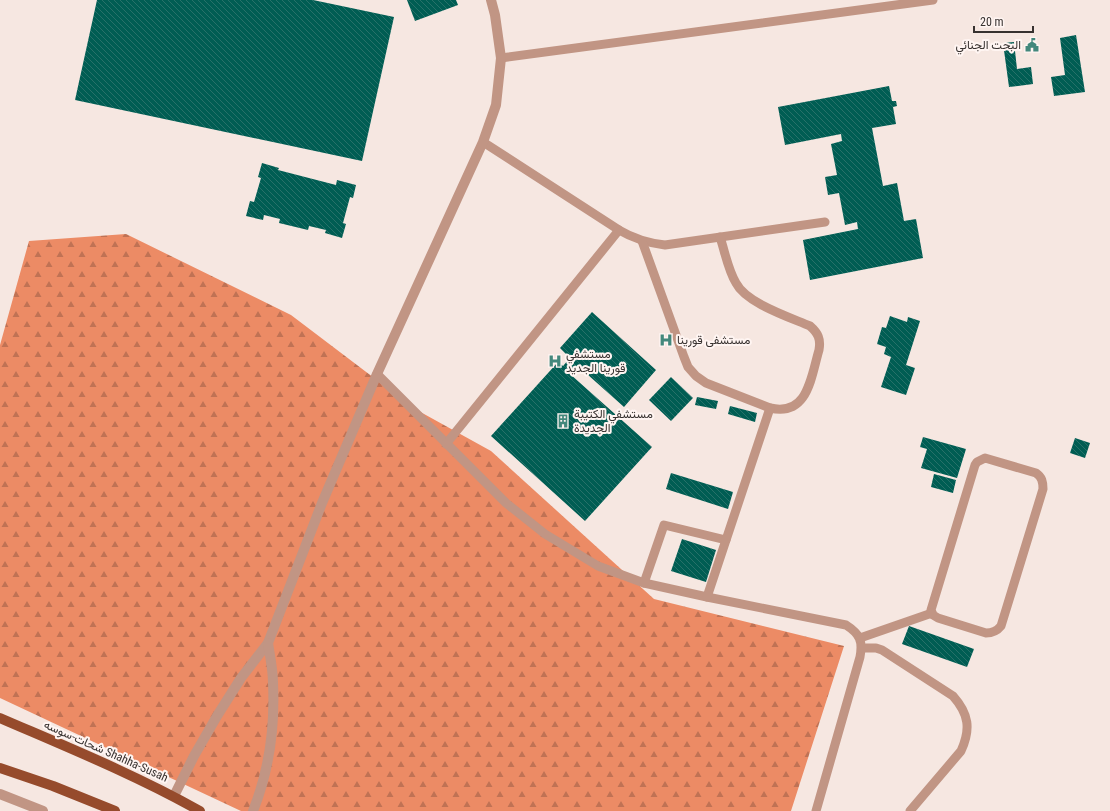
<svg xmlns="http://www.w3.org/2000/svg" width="1110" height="811" viewBox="0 0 1110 811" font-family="'Roboto Condensed',Vazirmatn,sans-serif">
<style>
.forest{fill:url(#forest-firs)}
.building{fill:url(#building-back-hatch)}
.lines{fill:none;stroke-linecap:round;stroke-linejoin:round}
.service{stroke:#c19584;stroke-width:9}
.minor{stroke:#c19584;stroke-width:10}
.primary{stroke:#964b2c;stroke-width:10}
.labels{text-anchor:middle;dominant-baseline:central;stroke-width:4;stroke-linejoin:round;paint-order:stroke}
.poi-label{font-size:12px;fill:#37312f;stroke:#fff5f2;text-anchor:start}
.street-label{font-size:12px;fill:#37312f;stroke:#fff5f2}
</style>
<defs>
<pattern id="forest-firs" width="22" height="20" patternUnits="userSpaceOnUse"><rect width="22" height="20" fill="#ec8b65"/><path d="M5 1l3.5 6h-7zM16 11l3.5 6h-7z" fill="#c07254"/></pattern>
<pattern id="building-back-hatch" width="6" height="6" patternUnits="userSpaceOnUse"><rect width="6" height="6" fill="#005d53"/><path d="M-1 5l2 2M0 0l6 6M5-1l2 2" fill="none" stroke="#277169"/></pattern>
</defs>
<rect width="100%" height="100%" fill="#f6e7e1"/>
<!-- forest -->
<path class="forest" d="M126 234 291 315 415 409 491 451 654 599 844 646 791 811H241L0 698V345L29 241Z"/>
<!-- building -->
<g class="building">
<path d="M97 0H313L394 17 362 161 75 100Z"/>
<path d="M407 0H456L458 5 415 21Z"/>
<path d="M1076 35 1085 92 1054 96 1051 77 1065 75 1060 38Z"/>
<path d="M1014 42 1017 69 1031 67 1033 84 1009 87 1003 43Z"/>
<path d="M889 86 892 101H896L897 106 893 107 896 124 872 128 883 186 897 183 904 221 916 219 923 258 810 280 803 240 858 229 857 222 845 225 839 193 828 195 825 177 837 175 831 144 842 141 841 134 785 145 778 107Z"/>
<path d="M262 163 279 168 278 170 336 185 337 180 356 185 353 198 350 197 343 223 346 224 342 238 325 233 326 230 309 226 308 230 279 223 280 219 264 215 263 220 246 216 250 201 254 202 261 178 258 177Z"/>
<path d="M592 312 656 370 624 407 578 366 570 374 652 447 585 521 491 436 558 362 563 366 570 358 560 348Z"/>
<path d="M890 316 907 322 908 317 920 321 906 365 915 368 906 395 881 387 891 357 884 354 886 347 877 344 882 327 886 328Z"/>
<path d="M671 377 693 398 671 421 649 400Z"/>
<path d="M697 397 718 401 716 409 695 405Z"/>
<path d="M730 406 757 413 755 422 728 414Z"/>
<path d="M923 437 966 449 957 478 921 468 927 449 920 447Z"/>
<path d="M1075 438 1090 443 1085 458 1070 453Z"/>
<path d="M671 473 733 492 728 509 666 489Z"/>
<path d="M934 474 956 480 953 493 931 487Z"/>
<path d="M682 539 716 550 706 582 671 571Z"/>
<path d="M909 626 974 649 967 667 902 644Z"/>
</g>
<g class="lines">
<!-- service -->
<g class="service">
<path d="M501 58 933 0"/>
<path d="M483 142 619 230C634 239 648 243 665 245L825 222"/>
<path d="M642 241 684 357 688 367 696 376 706 383 770 408C808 417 811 377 819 350 821 339 818 333 810 326 789 317 746 303 736 283 728 270 725 252 720 237"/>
<path d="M377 374 506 503 545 534 598 566 644 583 707 597 846 625C860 634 863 641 860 657L816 811"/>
<path d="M446 444 619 230"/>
<path d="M985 458 1036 473C1042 477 1043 482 1043 489L1001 626C997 631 993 633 986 633L938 618 933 615 931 610 975 465 977 462Z"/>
<path d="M644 583 664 525 726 540"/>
<path d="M707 597 770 408"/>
<path d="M860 638 932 613"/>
<path d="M862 648H876L882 650 953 696C969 714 971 729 961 751L910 811"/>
</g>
<!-- minor -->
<g class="minor">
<path d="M0 794 43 811"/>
<path d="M174 796 194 756 217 716 241 678 268 643 322 503 377 374 483 142 496 105 501 58 495 15 491 0"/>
<path d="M253 811C269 771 275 726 273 683 273 670 270 656 268 643"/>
</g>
<!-- primary -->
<g class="primary">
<path d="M0 718C67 747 136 775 200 811"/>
<path d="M0 768 53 786 115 811"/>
</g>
</g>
<!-- icons -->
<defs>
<g id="civic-bare" transform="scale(1.08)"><path d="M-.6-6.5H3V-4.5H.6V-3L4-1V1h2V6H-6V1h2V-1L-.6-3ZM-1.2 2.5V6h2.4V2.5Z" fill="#43887c" stroke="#fff5f2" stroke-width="2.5" paint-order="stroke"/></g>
<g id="hospital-bare" transform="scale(1.08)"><path d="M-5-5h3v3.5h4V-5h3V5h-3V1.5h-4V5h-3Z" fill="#43887c" stroke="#fff5f2" stroke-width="2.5" paint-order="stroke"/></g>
<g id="building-bare" transform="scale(1.08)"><path d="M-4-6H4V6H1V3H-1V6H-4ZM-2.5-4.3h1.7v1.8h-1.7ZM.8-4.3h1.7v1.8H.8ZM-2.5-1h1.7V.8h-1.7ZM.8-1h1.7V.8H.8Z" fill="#43887c" stroke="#fff5f2" stroke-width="2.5" paint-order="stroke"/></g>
</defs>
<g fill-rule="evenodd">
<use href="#civic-bare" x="1032" y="45"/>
<use href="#hospital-bare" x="666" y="340"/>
<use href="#hospital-bare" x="555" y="361"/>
<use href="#building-bare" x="563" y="421"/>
</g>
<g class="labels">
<!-- poi labels -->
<g class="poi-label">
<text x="1021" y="45" text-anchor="end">البحت الجنائي</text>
<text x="677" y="340">مستشفى قورينا</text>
<text x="566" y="354">مستشفي<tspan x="566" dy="14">قورينا الجديد</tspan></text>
<text x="574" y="414">مستشفي الكتيبة<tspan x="574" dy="14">الجديدة</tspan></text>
</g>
<!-- street labels -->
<g class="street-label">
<text transform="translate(106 751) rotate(24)">شحات-سوسه Shahha-Susah</text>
</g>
</g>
<!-- scale -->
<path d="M974 26v6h59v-6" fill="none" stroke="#37312f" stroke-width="2"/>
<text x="980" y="26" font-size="12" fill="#37312f" stroke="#fff5f2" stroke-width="3" paint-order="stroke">20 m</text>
</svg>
